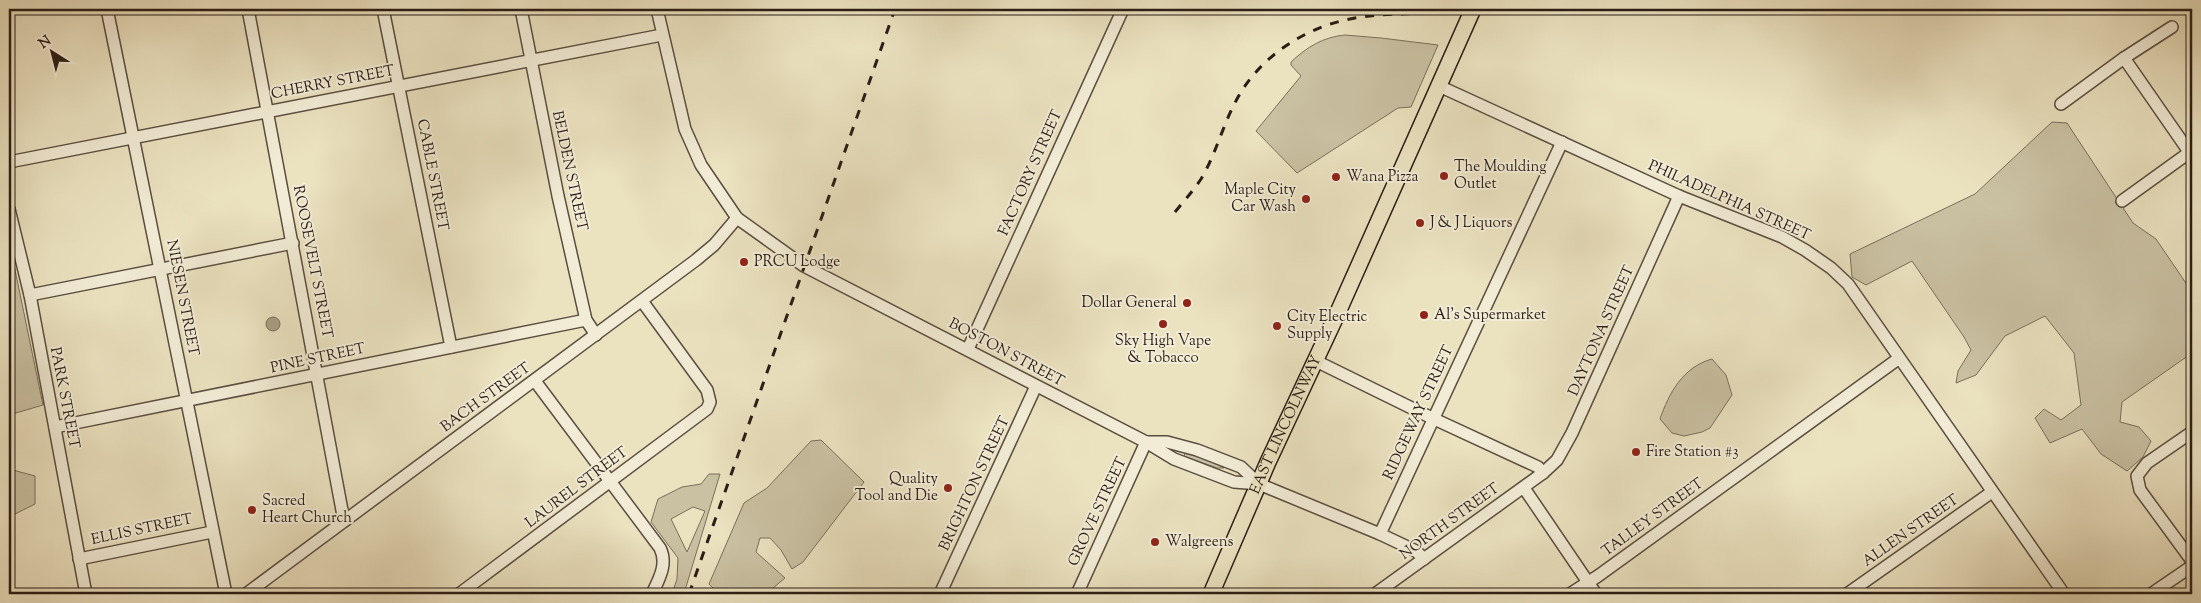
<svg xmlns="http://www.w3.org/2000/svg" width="2201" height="603" viewBox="0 0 2201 603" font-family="'Sorts Mill Goudy',serif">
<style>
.green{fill:#cac1a3;stroke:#7a6f5c;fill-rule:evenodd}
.water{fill:#aa9f86;stroke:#776b59}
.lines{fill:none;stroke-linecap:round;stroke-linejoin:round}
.minor-casing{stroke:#5b4e40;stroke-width:14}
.major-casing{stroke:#2b1d15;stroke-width:18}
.minor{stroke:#f2ecd6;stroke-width:11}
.major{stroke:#ebe2c0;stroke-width:15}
.rail{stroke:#2b1d15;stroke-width:3;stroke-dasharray:9 9;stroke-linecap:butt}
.poi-dot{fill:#8f2418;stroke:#f2ecd6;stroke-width:2}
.labels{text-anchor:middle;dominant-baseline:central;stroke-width:4;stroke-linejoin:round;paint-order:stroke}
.street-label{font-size:15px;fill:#2b1d15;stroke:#f2ecd6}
.poi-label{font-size:15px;fill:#2b1d15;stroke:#f2ecd6;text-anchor:start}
</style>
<rect width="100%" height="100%" fill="#ebe2c0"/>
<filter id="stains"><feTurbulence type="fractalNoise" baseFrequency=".004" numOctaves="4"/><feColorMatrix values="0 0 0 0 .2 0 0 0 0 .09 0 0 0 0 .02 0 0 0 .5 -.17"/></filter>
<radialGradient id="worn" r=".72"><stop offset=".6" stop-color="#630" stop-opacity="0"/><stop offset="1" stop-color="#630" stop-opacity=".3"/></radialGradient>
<!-- green -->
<g class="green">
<path d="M1345 35 1381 38 1438 45 1411 107 1398 108 1297 173 1256 131 1301 76 1291 65V62C1307 47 1323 37 1345 35Z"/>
<path d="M2052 122 2067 123 2133 223 2156 239 2192 292V353L2122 402 2120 422 2139 427 2151 441 2143 457 2127 471 2101 454 2082 429 2050 443 2035 418 2044 409 2061 420 2081 405 2074 353 2045 316 2005 336 1976 375 1956 383 1958 371 1971 350 1964 337 1912 261 1866 285 1852 277 1850 254 1975 194Z"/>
<path d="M9 241 43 405 9 415Z"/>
<path d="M1712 359 1726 375 1732 395 1710 428 1702 432 1684 436 1672 433 1660 419C1669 393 1683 367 1712 359Z"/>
<path d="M821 440 864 482 803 562 792 569 781 550 770 538H760L756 552 785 578 766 594H719L709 584 744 503 767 488 811 441Z"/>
<path d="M1185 453 1199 455 1224 468H1217L1184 456Z"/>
<path d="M9 469 35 476V504L9 517Z"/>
<path d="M709 474H720L686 587 683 594H672L677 579 678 558 651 522 658 499 682 487 701 484ZM693 507 705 511 687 552 671 519Z"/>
</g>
<!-- water -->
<circle class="water" cx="273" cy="324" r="7"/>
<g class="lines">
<!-- minor casing -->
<g class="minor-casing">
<g id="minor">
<path d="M107 9 226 594"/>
<path d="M248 9 344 521"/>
<path d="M383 9 451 347"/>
<path d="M521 9 558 196 586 320 596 335"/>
<path d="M657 9 685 129 701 165 737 218 804 266 1146 442 1174 459 1234 482 1259 484 1276 491 1380 534 1416 551 1424 559"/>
<path d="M2124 58 2192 156"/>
<path d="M1439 86 1679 196 1782 237 1805 250 1831 268 1848 284 2064 594"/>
<path d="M2061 104 2124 58 2172 27"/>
<path d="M9 162 662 35"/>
<path d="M2122 201 2190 152"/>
<path d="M9 209 30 295 86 594"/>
<path d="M30 295 293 243"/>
<path d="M968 349 1123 9"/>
<path d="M1316 361 1432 418 1538 467 1543 473"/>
<path d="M535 381 660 548C668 564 659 579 652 594"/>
<path d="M55 427 586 320"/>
<path d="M2192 432 2147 463 2137 476 2140 490 2192 561"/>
<path d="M1146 442H1167L1197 450 1241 467 1259 484"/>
<path d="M1524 488 1596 594"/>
<path d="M1380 534 1562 142"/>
<path d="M79 559 212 532"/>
<path d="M246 594 696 260 714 245 737 218"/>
<path d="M459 594 707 409 710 402 707 390 642 301"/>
<path d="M940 594 1036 386"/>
<path d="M1077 594 1146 442"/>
<path d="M1375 594 1543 473 1557 460 1572 433 1679 196"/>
<path d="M1570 594 1598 576 1898 359"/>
<path d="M1847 594 1992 492"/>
<path d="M2151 594 2192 566"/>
</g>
</g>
<!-- major casing -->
<g class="major-casing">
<g id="major">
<path id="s1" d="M1211 594 1268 462 1339 310 1473 9"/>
</g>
</g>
<!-- minor -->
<use href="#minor" class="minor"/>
<!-- major -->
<use href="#major" class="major"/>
<!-- rail -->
<g class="rail">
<path d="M1350 9 1373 11"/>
<path d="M1420 13 1487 9"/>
<path d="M1175 212C1184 201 1193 191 1201 179 1216 154 1223 124 1237 99 1260 56 1307 26 1355 18 1379 14 1403 14 1427 13"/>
<path d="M689 594 895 9"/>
</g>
</g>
<!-- markers -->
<g class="poi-dot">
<circle cx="1444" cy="176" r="5"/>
<circle cx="1336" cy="177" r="5"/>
<circle cx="1306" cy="199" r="5"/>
<circle cx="1420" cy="223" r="5"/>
<circle cx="744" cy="262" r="5"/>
<circle cx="1187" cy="303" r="5"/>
<circle cx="1424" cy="315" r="5"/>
<circle cx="1163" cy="324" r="5"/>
<circle cx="1277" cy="326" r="5"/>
<circle cx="1636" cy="452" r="5"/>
<circle cx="948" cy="488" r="5"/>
<circle cx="252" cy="510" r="5"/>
<circle cx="1155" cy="542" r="5"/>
</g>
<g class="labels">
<!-- street labels -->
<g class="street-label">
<text transform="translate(333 83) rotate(-11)">CHERRY STREET</text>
<text transform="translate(569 171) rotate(78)">BELDEN STREET</text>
<text transform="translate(1031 173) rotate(-66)">FACTORY STREET</text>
<text transform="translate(432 175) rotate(79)">CABLE STREET</text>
<text transform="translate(1729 201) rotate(24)">PHILADELPHIA STREET</text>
<text transform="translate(312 262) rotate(79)">ROOSEVELT STREET</text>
<text transform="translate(182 298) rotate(79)">NIESEN STREET</text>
<text transform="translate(1602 331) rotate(-66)">DAYTONA STREET</text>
<text transform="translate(1006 353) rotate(28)">BOSTON STREET</text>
<text transform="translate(318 359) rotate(-12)">PINE STREET</text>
<text transform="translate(64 398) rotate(79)">PARK STREET</text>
<text transform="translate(486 398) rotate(-36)">BACH STREET</text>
<text transform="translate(1419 413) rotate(-65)">RIDGEWAY STREET</text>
<text stroke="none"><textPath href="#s1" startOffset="185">EAST LINCOLNWAY</textPath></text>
<text transform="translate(975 484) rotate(-65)">BRIGHTON STREET</text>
<text transform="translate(577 488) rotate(-37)">LAUREL STREET</text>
<text transform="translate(1098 512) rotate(-65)">GROVE STREET</text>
<text transform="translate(1653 518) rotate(-36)">TALLEY STREET</text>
<text transform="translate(1450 522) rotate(-36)">NORTH STREET</text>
<text transform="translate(142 530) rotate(-12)">ELLIS STREET</text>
<text transform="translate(1911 531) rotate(-35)">ALLEN STREET</text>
</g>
<!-- poi labels -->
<g class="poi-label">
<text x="1454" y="167">The Moulding<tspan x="1454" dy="17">Outlet</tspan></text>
<text x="1346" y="177">Wana Pizza</text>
<text x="1296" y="190" text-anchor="end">Maple City<tspan x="1296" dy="17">Car Wash</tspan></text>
<text x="1430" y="223">J &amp; J Liquors</text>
<text x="754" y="262">PRCU Lodge</text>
<text x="1177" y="303" text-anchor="end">Dollar General</text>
<text x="1434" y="315">Al's Supermarket</text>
<text x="1287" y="317">City Electric<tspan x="1287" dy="17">Supply</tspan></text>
<text x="1163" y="341" text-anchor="middle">Sky High Vape<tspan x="1163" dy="17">&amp; Tobacco</tspan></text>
<text x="1646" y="452">Fire Station #3</text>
<text x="938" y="479" text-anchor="end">Quality<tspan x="938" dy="17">Tool and Die</tspan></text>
<text x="262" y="501">Sacred<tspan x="262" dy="17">Heart Church</tspan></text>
<text x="1165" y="542">Walgreens</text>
</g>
</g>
<!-- margin -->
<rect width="2201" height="603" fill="none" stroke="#ebe2c0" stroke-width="30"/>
<rect x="10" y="10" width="2181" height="583" fill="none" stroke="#2b1d15" stroke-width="2.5"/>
<rect x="15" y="15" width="2171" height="573" fill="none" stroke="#2b1d15"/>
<!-- north arrow -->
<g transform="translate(52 52) rotate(324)" stroke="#f2ecd6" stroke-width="4" paint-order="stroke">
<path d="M0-4L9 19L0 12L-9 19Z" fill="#2b1d15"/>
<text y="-8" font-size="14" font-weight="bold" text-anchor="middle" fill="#2b1d15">N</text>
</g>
<rect width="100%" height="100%" filter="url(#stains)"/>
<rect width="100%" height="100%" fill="url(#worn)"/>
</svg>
